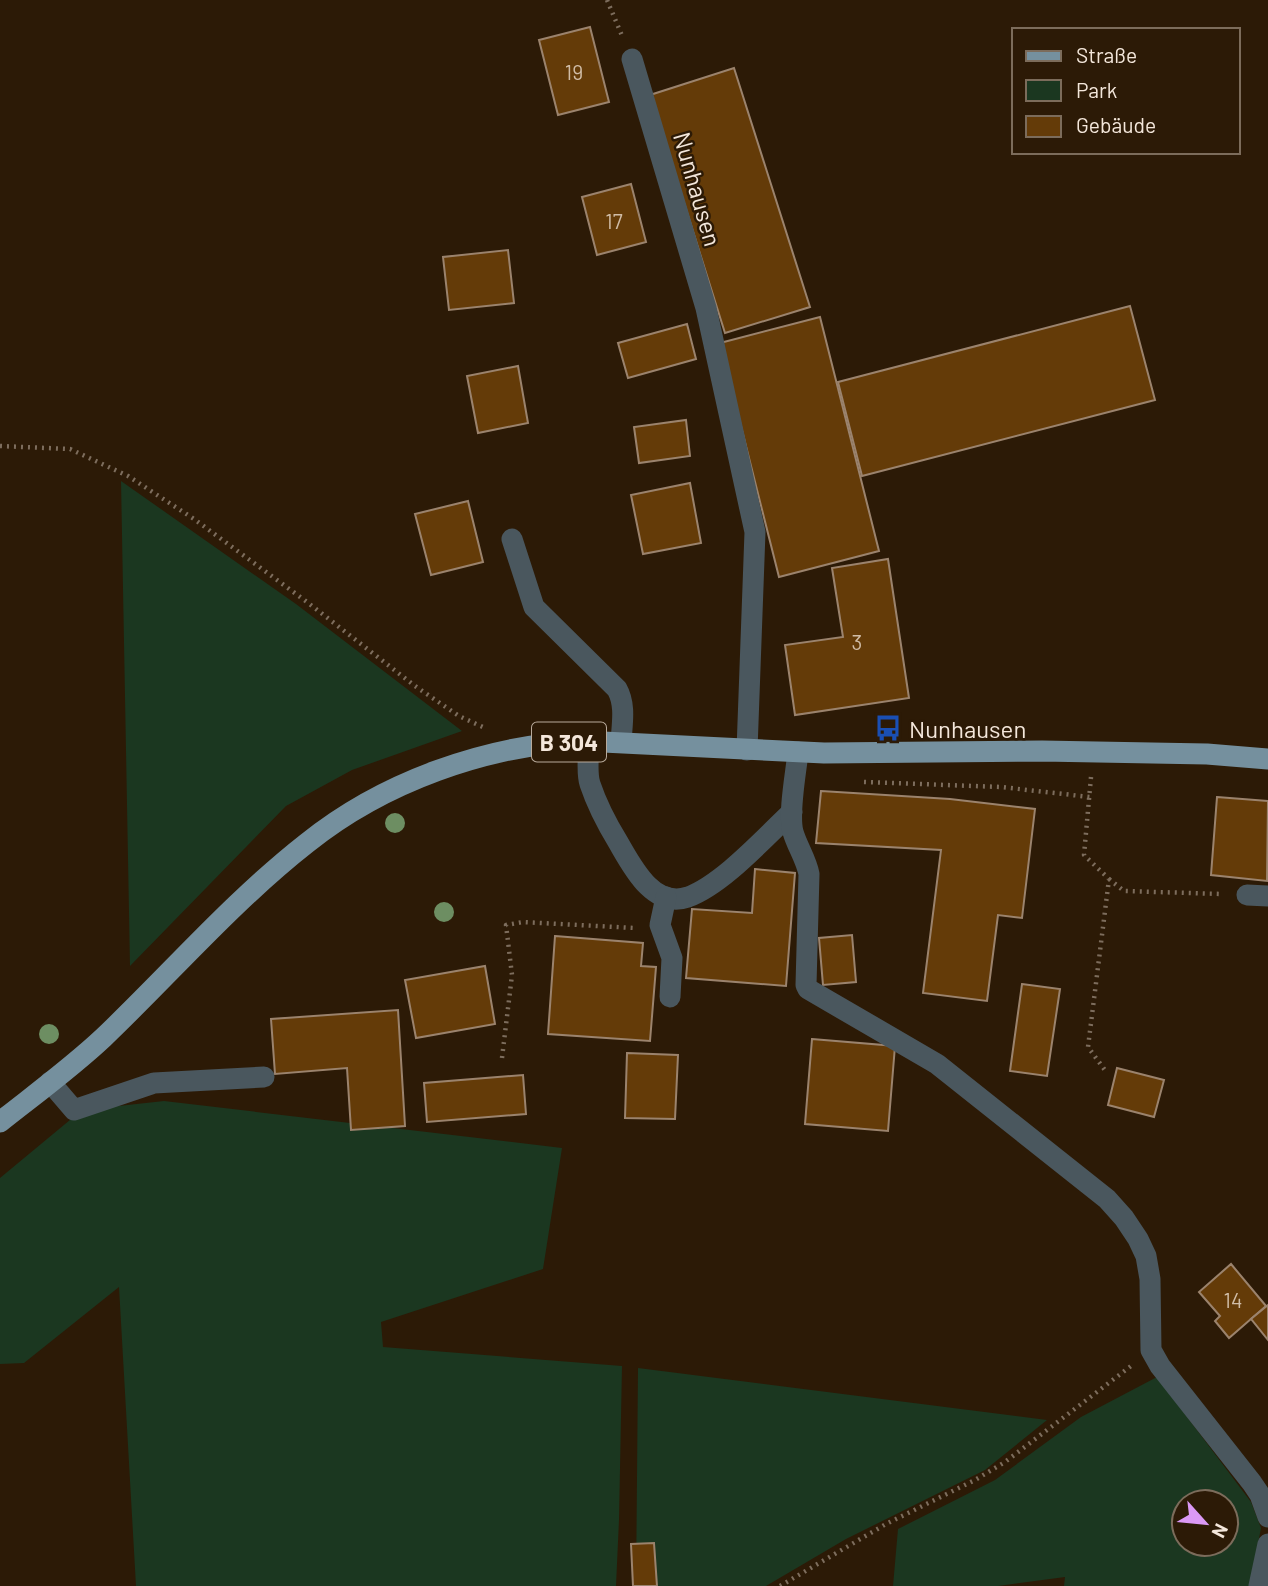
<svg xmlns="http://www.w3.org/2000/svg" width="1268" height="1586" viewBox="0 0 1268 1586" font-family="Barlow,sans-serif">
<style>
.green{fill:#1b3720;fill-rule:evenodd}
.building{fill:#643b08;stroke:#9b836d;stroke-width:2}
.lines{fill:none;stroke-linecap:round;stroke-linejoin:round}
.path{stroke:#7d6d5d;stroke-width:4.5;stroke-dasharray:2 5;stroke-linecap:butt}
.minor{stroke:#4a575e;stroke-width:21}
.major{stroke:#75909e;stroke-width:21}
.tree{fill:#6d8e62}
.labels{text-anchor:middle;dominant-baseline:central;stroke-width:5;stroke-linejoin:round;paint-order:stroke}
.number-label{font-size:21px;fill:#d0bca6}
.shield{fill:#2c1a06;stroke:#b8aa9b;stroke-width:2}
.shield-label{font-size:23px;font-weight:bold;fill:#f4e7db}
.street-label{font-size:24px;fill:#f4e7db;stroke:#2c1a06}
.poi-label{font-size:24px;fill:#f4e7db;stroke:#2c1a06;text-anchor:start}
</style>
<rect width="100%" height="100%" fill="#2c1a06"/>
<!-- green -->
<g class="green">
<path d="M121 481 296 604 462 731 352 770 286 806 130 966Z"/>
<path d="M164 1101 562 1148 543 1269 381 1322 383 1347 622 1366 619 1520 616 1586H136L119 1287 24 1363 0 1364V1178L82 1110Z"/>
<path d="M638 1368 1047 1420 985 1470 846 1539 766 1586H636Z"/>
<path d="M1157 1377 1251 1502 1261 1528 1250 1586H1064L1065 1577 998 1586H893L898 1529 995 1480 1081 1417ZM1184 1502H1226V1544H1184Z"/>
</g>
<!-- building -->
<g class="building">
<path d="M590 27 609 102 558 115 539 40Z"/>
<path d="M734 68 810 307 725 333 650 95Z"/>
<path d="M631 184 646 242 597 255 582 197Z"/>
<path d="M508 250 514 303 449 310 443 257Z"/>
<path d="M1130 306 1155 400 862 476 838 382Z"/>
<path d="M820 317 879 551 779 577 720 343Z"/>
<path d="M687 324 696 359 628 378 618 343Z"/>
<path d="M518 366 528 423 478 433 467 376Z"/>
<path d="M686 420 690 456 639 463 634 427Z"/>
<path d="M690 483 701 543 643 554 631 495Z"/>
<path d="M468 501 483 562 431 575 415 514Z"/>
<path d="M888 559 909 698 795 715 785 645 843 637 832 568Z"/>
<path d="M821 791 950 799 1035 809 1022 918 998 915 987 1001 923 993 941 850 816 843Z"/>
<path d="M1217 797 1268 801 1267 881 1211 875Z"/>
<path d="M755 869 795 873 786 986 686 978 692 909 752 913Z"/>
<path d="M852 935 856 982 823 985 819 938Z"/>
<path d="M555 936 643 943 641 966 656 967 650 1041 548 1034Z"/>
<path d="M485 966 495 1024 416 1038 405 980Z"/>
<path d="M1022 984 1060 989 1047 1076 1010 1071Z"/>
<path d="M398 1010 405 1126 351 1130 347 1068 275 1074 271 1019Z"/>
<path d="M812 1039 895 1046 888 1131 805 1124Z"/>
<path d="M627 1053 678 1055 675 1119 625 1118Z"/>
<path d="M1117 1068 1164 1080 1154 1117 1108 1105Z"/>
<path d="M523 1075 526 1114 427 1122 424 1083Z"/>
<path d="M1231 1264 1266 1306 1229 1338 1215 1321 1220 1316 1199 1292Z"/>
<path d="M1268 1305V1340L1251 1319Z"/>
<path d="M654 1543 657 1586H633L631 1544Z"/>
</g>
<g class="lines">
<!-- path -->
<g class="path">
<path d="M607 0 623 38"/>
<path d="M0 446 70 449 128 476 194 519 307 602 415 686 459 716 485 728"/>
<path d="M1091 777 1084 855 1109 879 1088 1047 1107 1073"/>
<path d="M864 782 1001 787 1090 797"/>
<path d="M1109 879 1124 891 1222 894"/>
<path d="M502 1058 512 975 506 925 523 922 635 928"/>
<path d="M780 1586 886 1524 975 1480 1005 1462 1131 1366"/>
</g>
<!-- minor -->
<g class="minor">
<path d="M632 59 706 308 755 532 747 750"/>
<path d="M512 539 534 607 617 689C626 705 622 724 621 742"/>
<path d="M589 741C589 755 586 772 590 784 597 805 607 824 618 842 632 866 653 909 688 897 723 884 764 838 792 812"/>
<path d="M798 752C796 773 788 813 793 832 797 846 806 859 809 874L806 985 808 989 937 1064 1107 1199 1124 1218 1138 1239 1146 1256 1150 1279 1151 1350 1160 1366 1252 1483 1260 1495 1268 1517"/>
<path d="M1247 895 1268 896"/>
<path d="M666 897 660 925 672 958 670 997"/>
<path d="M50 1082 74 1110 154 1083 264 1077"/>
<path d="M1259 1586 1268 1544"/>
</g>
<!-- major -->
<path class="major" d="M0 1122C34 1095 71 1068 103 1038 171 973 233 901 307 843 383 782 486 745 583 741L824 753 1042 751 1207 754 1268 759"/>
</g>
<!-- trees -->
<g class="tree">
<circle cx="395" cy="823" r="10"/>
<circle cx="444" cy="912" r="10"/>
<circle cx="49" cy="1034" r="10"/>
</g>
<!-- icons -->
<defs>
<g id="bus-bare" transform="scale(2.1)"><path d="M-5-6H5V4H4V6H2V4H-2V6H-4V4H-5ZM-3.5-4V0h7V-4ZM-3.5 1.2v1.5H-2V1.2ZM2 1.2v1.5H3.5V1.2Z" fill="#1a4fb4" stroke="#2c1a06" stroke-width="2.5" paint-order="stroke"/></g>
</defs>
<g fill-rule="evenodd">
<use href="#bus-bare" x="888" y="728"/>
</g>
<g class="labels">
<!-- number labels -->
<g class="number-label">
<text x="574" y="71">19</text>
<text x="614" y="220">17</text>
<text x="857" y="641">3</text>
<text x="1233" y="1299">14</text>
</g>
<!-- shield labels -->
<rect class="shield" x="532" y="722.5" width="74" height="39" rx="5"/>
<g class="shield-label">
<text x="569" y="742">B 304</text>
</g>
<!-- street labels -->
<g class="street-label">
<text transform="translate(698 189) rotate(74)">Nunhausen</text>
</g>
<!-- poi labels -->
<g class="poi-label">
<text x="909" y="728">Nunhausen</text>
</g>
</g>
<!-- legend -->
<rect x="1012" y="28" width="228" height="126" fill="#2c1a06" stroke="#7c6c5b" stroke-width="2"/>
<rect x="1026" y="51" width="35" height="10" fill="#75909e" stroke="#7c6c5b" stroke-width="2"/>
<text x="1076" y="63" font-size="21" fill="#f4e7db">Straße</text>
<rect x="1026" y="80" width="35" height="21" fill="#1b3720" stroke="#7c6c5b" stroke-width="2"/>
<text x="1076" y="98" font-size="21" fill="#f4e7db">Park</text>
<rect x="1026" y="116" width="35" height="21" fill="#643b08" stroke="#7c6c5b" stroke-width="2"/>
<text x="1076" y="133" font-size="21" fill="#f4e7db">Gebäude</text>
<!-- north arrow -->
<g transform="translate(1205 1523) rotate(117)"><circle r="33" fill="#2c1a06" stroke="#7c6c5b" stroke-width="2"/>
<path d="M0-5L12 26L0 18L-12 26Z" fill="#db99f5"/>
<text y="-10" font-size="19" font-weight="bold" text-anchor="middle" fill="#f4e7db">N</text>
</g>
</svg>
